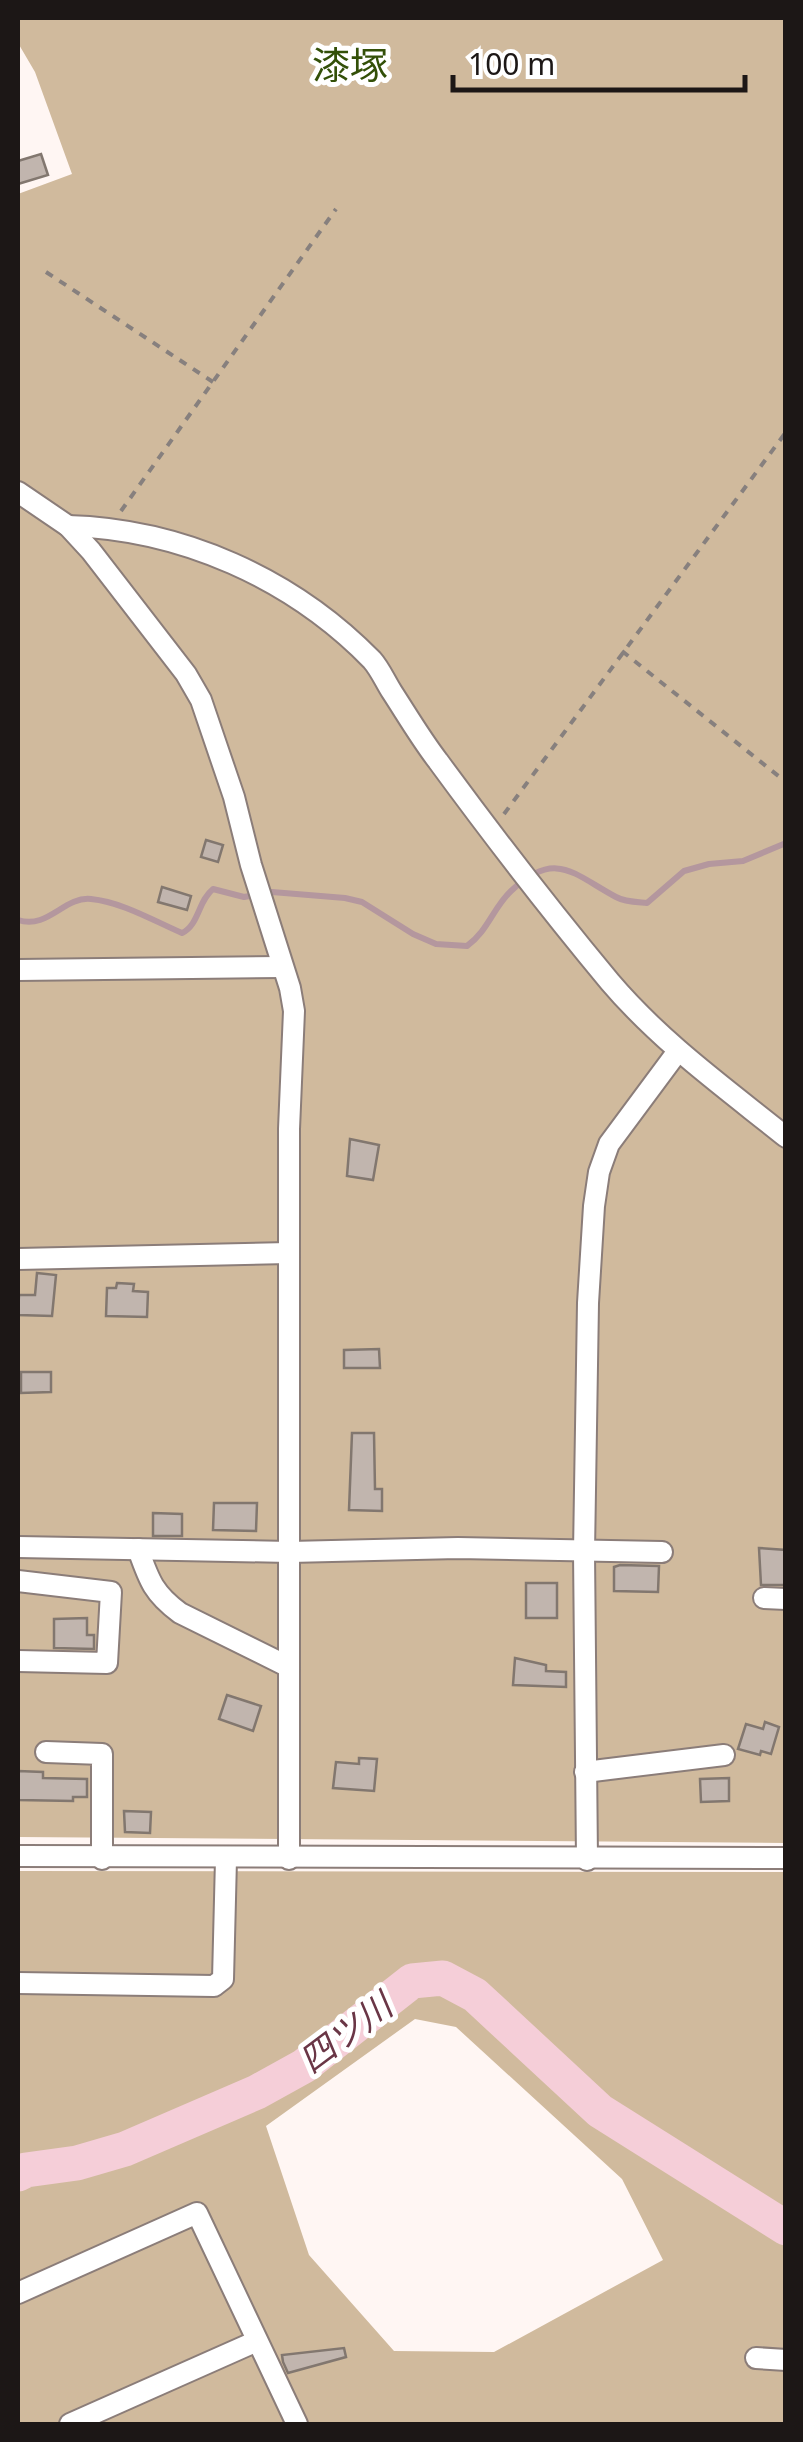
<svg xmlns="http://www.w3.org/2000/svg" width="803" height="2442" viewBox="0 0 803 2442" font-family="'Noto Sans','Noto Sans JP',sans-serif">
<style>
.forest{fill:#d0ba9d;fill-rule:evenodd}
.lines{fill:none;stroke-linecap:round;stroke-linejoin:round}
.stream{stroke:#b4979e;stroke-width:6}
.river{stroke:#f5ced8;stroke-width:35}
.building{fill:#c1b5ae;stroke:#82776f;stroke-width:2.5}
.minor-casing{stroke:#8b7d79;stroke-width:24}
.path{stroke:#87807e;stroke-width:4;stroke-dasharray:8 8;stroke-linecap:butt}
.minor{stroke:#fff;stroke-width:20}
.labels{text-anchor:middle;dominant-baseline:central;stroke-width:10;stroke-linejoin:round;paint-order:stroke}
.water-label{font-size:35px;font-style:italic;fill:#6a3646;stroke:#fff}
.quarter-label{font-size:38px;fill:#335008;stroke:#fff}
</style>
<rect width="100%" height="100%" fill="#fff6f3"/>
<!-- forest -->
<g class="forest">
<path d="M18 18H785V1843L18 1837V194L72 174 35 72 18 43Z"/>
<path d="M18 1871 785 1872V2424H18ZM415 2019 456 2027 622 2179 663 2260 494 2352 394 2351 309 2255 266 2126Z"/>
</g>
<g class="lines">
<!-- stream -->
<path class="stream" d="M18 920C48 930 64 896 91 899 122 902 154 921 182 933 199 925 198 901 213 889L244 897 272 892 345 898 362 902 413 934 436 944 467 946C488 931 493 908 511 891 556 849 573 874 616 897 625 902 637 902 647 903L684 871 709 864 743 861 786 843"/>
<!-- river -->
<path class="river" d="M18 2174 26 2170 77 2163 125 2149 257 2092 304 2066 412 1981 443 1978 475 1995 600 2111 786 2228"/>
</g>
<!-- building -->
<g class="building">
<path d="M41 154 48 175 18 184V161Z"/>
<path d="M206 840 223 845 218 862 201 857Z"/>
<path d="M162 887 191 896 187 910 158 902Z"/>
<path d="M350 1139 379 1145 373 1180 347 1176Z"/>
<path d="M37 1273 56 1275 52 1316 18 1315 19 1295H35Z"/>
<path d="M117 1283 134 1284 133 1291 148 1292 147 1317 106 1316 107 1288H116Z"/>
<path d="M379 1349 380 1368H344V1350Z"/>
<path d="M21 1372H51V1392L21 1393Z"/>
<path d="M352 1433H374L375 1489H382V1511L349 1510Z"/>
<path d="M214 1503H257L256 1531 213 1530Z"/>
<path d="M153 1513 182 1514V1536H153Z"/>
<path d="M759 1548 786 1550V1585H761Z"/>
<path d="M620 1565 659 1566 658 1592 614 1591V1567Z"/>
<rect x="526" y="1583" width="31" height="35"/>
<path d="M87 1618V1635H94V1649L54 1648V1619Z"/>
<path d="M515 1658 546 1665V1671L566 1672V1687L513 1685Z"/>
<path d="M227 1695 261 1706 253 1731 219 1719Z"/>
<path d="M765 1722 779 1727 771 1754 761 1751 760 1755 738 1749 746 1724 763 1729Z"/>
<path d="M359 1758 377 1759 374 1791 333 1788 336 1762 359 1764Z"/>
<path d="M18 1771 43 1772V1778L87 1779V1797H73V1801L18 1800Z"/>
<path d="M729 1778V1801L701 1802 700 1779Z"/>
<path d="M124 1811 151 1812 150 1833 125 1832Z"/>
<path d="M344 2348 346 2357 288 2373 283 2362 282 2355Z"/>
</g>
<g class="lines">
<!-- minor casing -->
<g class="minor-casing">
<g id="minor">
<path d="M18 492 68 526 91 551 186 674 201 700 234 797 251 865 290 988 294 1011 289 1129V1859"/>
<path d="M68 526C181 529 292 578 372 660 380 669 385 681 392 692 407 715 421 739 438 761 493 836 551 911 610 982 661 1042 725 1088 786 1137"/>
<path d="M18 970 282 967"/>
<path d="M18 1259 289 1253"/>
<path d="M18 1547 290 1552 458 1548 662 1552"/>
<path d="M138 1549C149 1580 153 1593 180 1613L289 1667"/>
<path d="M18 1581 111 1592 107 1663 18 1661"/>
<path d="M764 1598 786 1599"/>
<path d="M46 1752 102 1754V1859"/>
<path d="M585 1772 724 1755"/>
<path d="M18 1856 786 1858"/>
<path d="M587 1860 584 1552 588 1303 594 1206 599 1172 609 1144 678 1051"/>
<path d="M18 1983 214 1986 223 1979 226 1859"/>
<path d="M18 2293 197 2213 297 2424"/>
<path d="M756 2358 786 2360"/>
<path d="M70 2424 257 2341"/>
</g>
</g>
<!-- path -->
<g class="path">
<path d="M46 272 213 382"/>
<path d="M121 511 336 209"/>
<path d="M622 651 786 782"/>
<path d="M504 814 786 432"/>
</g>
<!-- minor -->
<use href="#minor" class="minor"/>
</g>
<g class="labels">
<!-- water labels -->
<g class="water-label">
<text transform="translate(345 2032) rotate(-37)">四ツ川</text>
</g>
<!-- quarter labels -->
<g class="quarter-label">
<text x="350" y="64">漆塚</text>
</g>
</g>
<!-- border -->
<rect width="803" height="2442" fill="none" stroke="#1c1716" stroke-width="40"/>
<!-- scale -->
<path d="M453 75v15h292v-15" fill="none" stroke="#1c1716" stroke-width="5"/>
<text x="468" y="75" font-size="30" fill="#1c1716" stroke="#ffffff" stroke-width="8" paint-order="stroke">100 m</text>
</svg>
